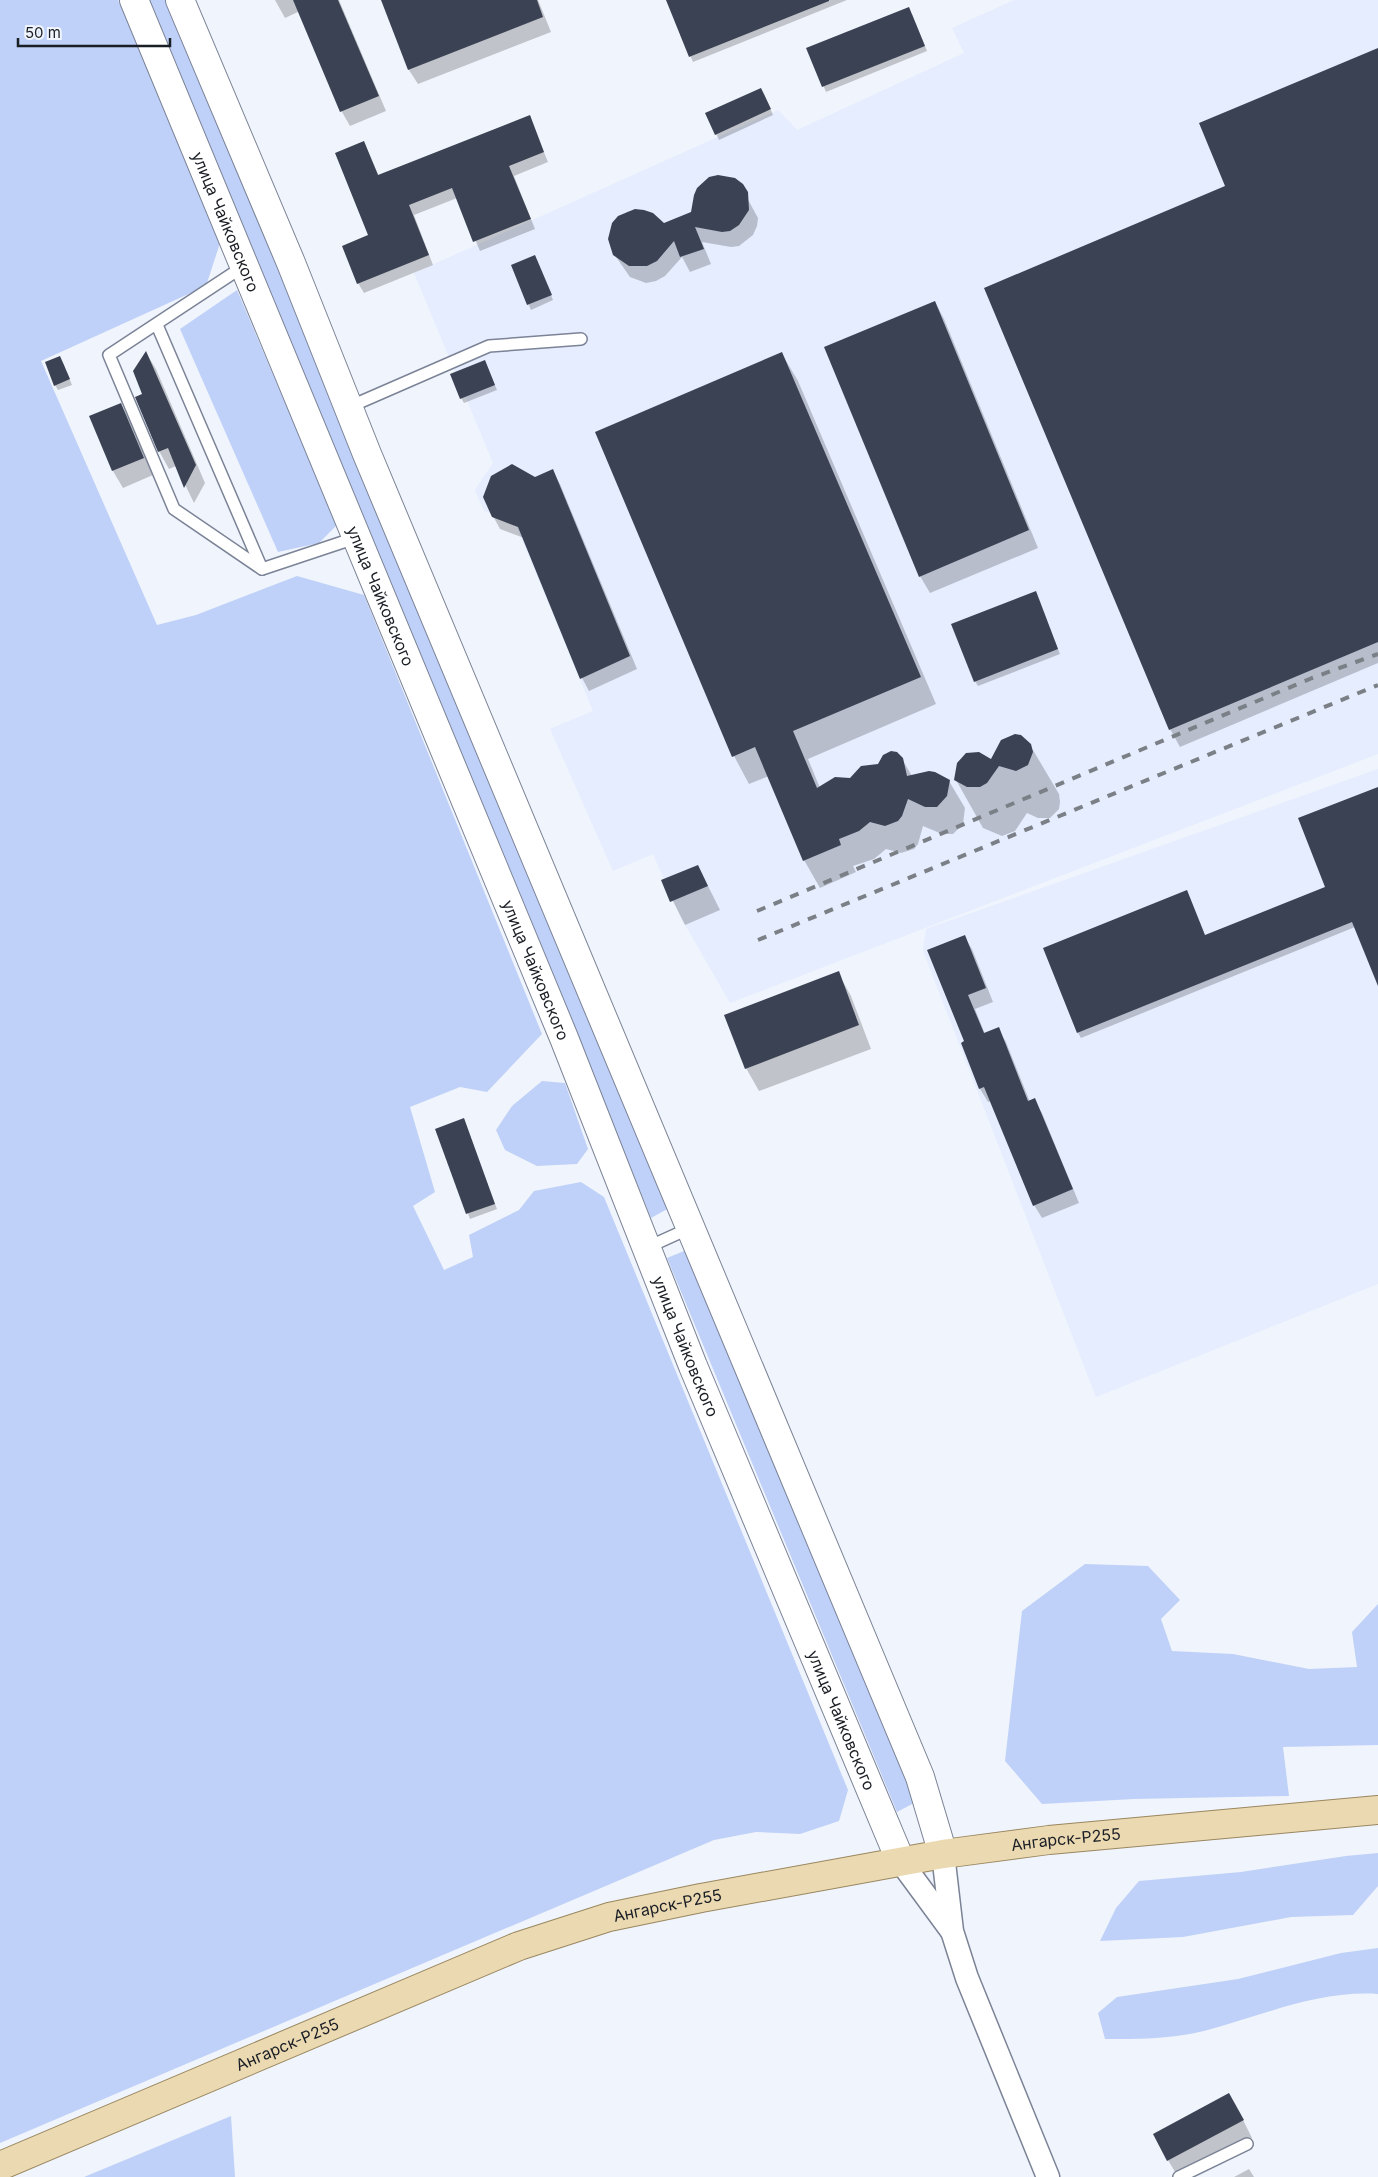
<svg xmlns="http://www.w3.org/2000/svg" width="1378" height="2177" viewBox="0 0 1378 2177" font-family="Inter,sans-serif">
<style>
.built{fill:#e5edfe}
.green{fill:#bfd1f8}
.shadow{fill:#0003}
.building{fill:#3b4253}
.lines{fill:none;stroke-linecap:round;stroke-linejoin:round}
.service-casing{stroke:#7b8396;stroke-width:14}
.minor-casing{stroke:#7b8396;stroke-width:25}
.secondary-casing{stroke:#7b8396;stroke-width:30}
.primary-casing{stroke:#998760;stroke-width:30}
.service{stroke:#fff;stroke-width:11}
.minor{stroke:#fff;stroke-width:22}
.secondary{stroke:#fff;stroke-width:28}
.primary{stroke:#ebd9b2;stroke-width:28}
.rail{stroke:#7b7f86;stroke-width:4;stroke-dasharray:9 9;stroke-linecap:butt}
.labels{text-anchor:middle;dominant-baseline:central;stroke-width:5;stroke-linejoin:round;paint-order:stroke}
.street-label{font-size:16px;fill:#1a1e25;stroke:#f0f4fc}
</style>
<rect width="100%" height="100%" fill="#f0f4fc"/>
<!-- built -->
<g class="built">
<path d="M1014 0H1378V754L730 1003 680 916 653 854 613 871 550 729 593 711 515 523 484 511 475 490 493 463 414 273 778 110 797 130 964 53 952 28Z"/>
<path d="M1378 769V1284L1096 1397 923 951 926 929Z"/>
</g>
<!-- green -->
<g class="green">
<path d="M0 0H118L221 240 206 286 41 361 157 625 196 615 297 576 364 595 542 1034 487 1092 460 1087 410 1107 435 1192 413 1206 444 1270 473 1257 469 1235 519 1210 534 1191 581 1182 604 1197 848 1790 839 1821 800 1834 756 1832 714 1840 0 2143Z"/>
<path d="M146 0H169L671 1207 651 1218 591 1070Z"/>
<path d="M237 290 337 525 319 543 278 552 180 329Z"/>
<path d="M542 1081 565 1083 588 1149 577 1164 537 1166 505 1150 496 1130 512 1106Z"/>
<path d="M689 1249 916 1802 897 1812 667 1258Z"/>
<path d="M1085 1564 1148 1566 1180 1600 1161 1619 1172 1651 1233 1654 1309 1669 1357 1667 1352 1632 1378 1604V1745L1283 1747 1289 1796 1134 1799 1042 1804 1005 1761 1022 1611Z"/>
<path d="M1378 1853V1886L1353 1915 1291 1917 1183 1937 1100 1941 1116 1908 1139 1881 1241 1872 1346 1856Z"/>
<path d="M1378 1948V1994C1318 1990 1261 2016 1204 2031 1172 2039 1138 2039 1105 2039L1098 2013 1117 1997 1238 1979 1341 1953Z"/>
<path d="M231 2116 235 2177H84Z"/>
</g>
<!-- shadow -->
<g class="shadow">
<path d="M275 0H339L386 111 350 126 342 112 300 11 285 18Z"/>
<path d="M382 0H538L551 32 418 84 409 70Z"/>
<path d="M667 0H847L693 62Z"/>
<path d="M912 14 927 51 826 92 808 49Z"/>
<path d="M1378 49V663L1180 747 1170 729 985 288 1227 187Z"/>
<path d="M764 94 773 115 719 140 707 114Z"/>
<path d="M529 116 548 162 514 176 535 229 480 251 457 198 414 215 433 265 364 293 358 283 369 236 364 143 379 176Z"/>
<path d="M746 196 758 218 757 226 753 235 739 246 731 247 702 242 711 264 690 272 682 257 665 276 656 281 646 283 630 277 614 254 613 224 627 212 635 210 663 224Z"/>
<path d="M537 261 553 300 531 310 512 266Z"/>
<path d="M935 302 944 319 1038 548 930 593 920 576Z"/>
<path d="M146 353 156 369 205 483 194 503 176 466 169 469 159 451 144 395Z"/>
<path d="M782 354 798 381 936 704 808 759 820 788 851 780 878 765 902 759 912 776 949 781 965 808 963 824 953 834H942L923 826 918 844 914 849 901 853 886 849 874 859 853 866 856 872 820 888 804 860 769 776 749 784 734 756 596 433Z"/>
<path d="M485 362 497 390 464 403 461 398Z"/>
<path d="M63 363 72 385 58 390 55 385Z"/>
<path d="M121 405 131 422 153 475 123 488 113 471 91 417Z"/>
<path d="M553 471 560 484 637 669 589 691 582 678 524 538 500 529 493 516 535 479Z"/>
<path d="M1038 598 1060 654 978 686 975 681Z"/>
<path d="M1030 745 1059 794 1060 802 1059 809 1050 818H1038L1027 813 1015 831 1002 836 983 828 956 780 991 760Z"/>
<path d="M1378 788V985L1355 927 1081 1038 1078 1033 1205 936 1326 887Z"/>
<path d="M698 866 720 910 685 925 663 881Z"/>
<path d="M964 936 972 949 993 1002 975 1009 985 1034 998 1029 1006 1042 1030 1102 1034 1100 1042 1113 1079 1203 1042 1218 1034 1205 991 1101 988 1102 980 1089 963 1043 966 1042Z"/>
<path d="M838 973 851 996 871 1049 759 1091 746 1068Z"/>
<path d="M466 1125 497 1209 470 1219 436 1130Z"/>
<path d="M1239 2112 1252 2138 1178 2177 1168 2160Z"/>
<path d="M1249 2169 1254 2177H1234Z"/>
</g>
<!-- building -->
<g class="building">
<path d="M293 0H338L379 96 340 112Z"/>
<path d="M381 0H537L543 17 408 70Z"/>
<path d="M666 0H829V1L689 57Z"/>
<path d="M909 7 925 46 822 87 806 48Z"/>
<path d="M1378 48V642L1169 730 984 288 1225 186 1199 123Z"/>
<path d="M761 88 771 109 715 135 705 113Z"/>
<path d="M530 115 544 152 509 166 531 219 473 242 452 188 409 205 429 255 357 284 342 246 368 235 335 153 364 141 378 175Z"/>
<path d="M718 175 735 178 743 184 748 192 749 210 739 225 730 231 722 232 695 227 704 249 680 257 674 241 657 261 647 266H629L613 255 608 239 612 223 618 216 635 209 644 210 653 213 664 223 691 212 694 195 697 188 709 177Z"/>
<path d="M535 255 552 295 527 305 511 265Z"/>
<path d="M935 301 1029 530 919 577 824 347Z"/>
<path d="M146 351 196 465 184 488 168 448 158 452 135 397 142 394 133 371Z"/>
<path d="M782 352 921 677 793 731 817 788 835 777 850 778 861 766 878 764 883 755 891 751 897 752 903 758 907 776 929 771 935 772 950 780 947 796 937 807H925L908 799 902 816 898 821 885 826 870 822 859 831 839 839 841 845 803 861 755 747 732 757 595 432Z"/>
<path d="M60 356 70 379 54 386 45 362Z"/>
<path d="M485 360 495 385 460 399 450 374Z"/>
<path d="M121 403 144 458 112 471 89 416Z"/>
<path d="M512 464 535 477 553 469 630 656 580 679 518 527 492 517 483 497 491 476Z"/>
<path d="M1036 591 1058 649 974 682 951 624Z"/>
<path d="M1015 734 1021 735 1031 744 1033 752 1028 765 1016 771 999 766 987 783 980 787H967L954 780 957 763 966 753 979 752 991 759 1001 740Z"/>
<path d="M1378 787V986L1352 922 1077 1033 1043 948 1187 890 1205 935 1325 887 1298 818Z"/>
<path d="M698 865 708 886 670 902 661 880Z"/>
<path d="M965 935 986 988 968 995 984 1033 999 1027 1028 1101 1035 1098 1073 1189 1033 1206 984 1087 979 1089 961 1043 964 1041 927 950Z"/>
<path d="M839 971 859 1025 745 1069 724 1015Z"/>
<path d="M464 1118 495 1204 466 1214 435 1129Z"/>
<path d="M1229 2093 1244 2120 1167 2161 1153 2134Z"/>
</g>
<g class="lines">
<!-- service casing -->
<g class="service-casing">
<g id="service">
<path d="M244 266 109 355 174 509 262 569 355 538"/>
<path d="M157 325 262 569"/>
<path d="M349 407 489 346 581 339"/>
<path d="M646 1248 690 1228"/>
<path d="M1179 2177 1247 2144"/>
</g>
</g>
<!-- minor casing -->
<g class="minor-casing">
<g id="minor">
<path d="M943 1854 952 1931 967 1978 1048 2177"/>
<path d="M901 1862 951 1930"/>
</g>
</g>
<!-- secondary casing -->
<g class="secondary-casing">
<g id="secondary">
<path id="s1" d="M134 0 564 1038 693 1366 901 1862"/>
<path d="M180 0 291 263 367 454 920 1777 943 1854"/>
</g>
</g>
<!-- primary casing -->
<g class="primary-casing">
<g id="primary">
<path id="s2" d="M0 2166 519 1946 609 1917 701 1898 943 1854 1049 1840 1378 1810"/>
</g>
</g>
<!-- service -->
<use href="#service" class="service"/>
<!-- minor -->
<use href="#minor" class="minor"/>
<!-- secondary -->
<use href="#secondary" class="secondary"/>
<!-- primary -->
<use href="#primary" class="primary"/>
<!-- rail -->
<g class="rail">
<path d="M757 911 1312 678 1378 654"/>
<path d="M758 940 1378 685"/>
</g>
</g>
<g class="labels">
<!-- street labels -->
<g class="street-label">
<text stroke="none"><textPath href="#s1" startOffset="240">улица Чайковского</textPath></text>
<text stroke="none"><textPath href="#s1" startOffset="645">улица Чайковского</textPath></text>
<text stroke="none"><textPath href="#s1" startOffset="1050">улица Чайковского</textPath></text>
<text stroke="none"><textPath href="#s1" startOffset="1455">улица Чайковского</textPath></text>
<text stroke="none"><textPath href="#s1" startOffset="1860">улица Чайковского</textPath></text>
<text stroke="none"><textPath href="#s2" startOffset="1122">Ангарск-Р255</textPath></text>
<text stroke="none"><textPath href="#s2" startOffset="718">Ангарск-Р255</textPath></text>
<text stroke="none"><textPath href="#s2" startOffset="312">Ангарск-Р255</textPath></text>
</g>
</g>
<!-- scale -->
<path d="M18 38v8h152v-8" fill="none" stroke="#1a1e25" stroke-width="2.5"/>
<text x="25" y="38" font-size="15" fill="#1a1e25" stroke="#f0f4fc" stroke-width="4" paint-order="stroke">50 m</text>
</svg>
